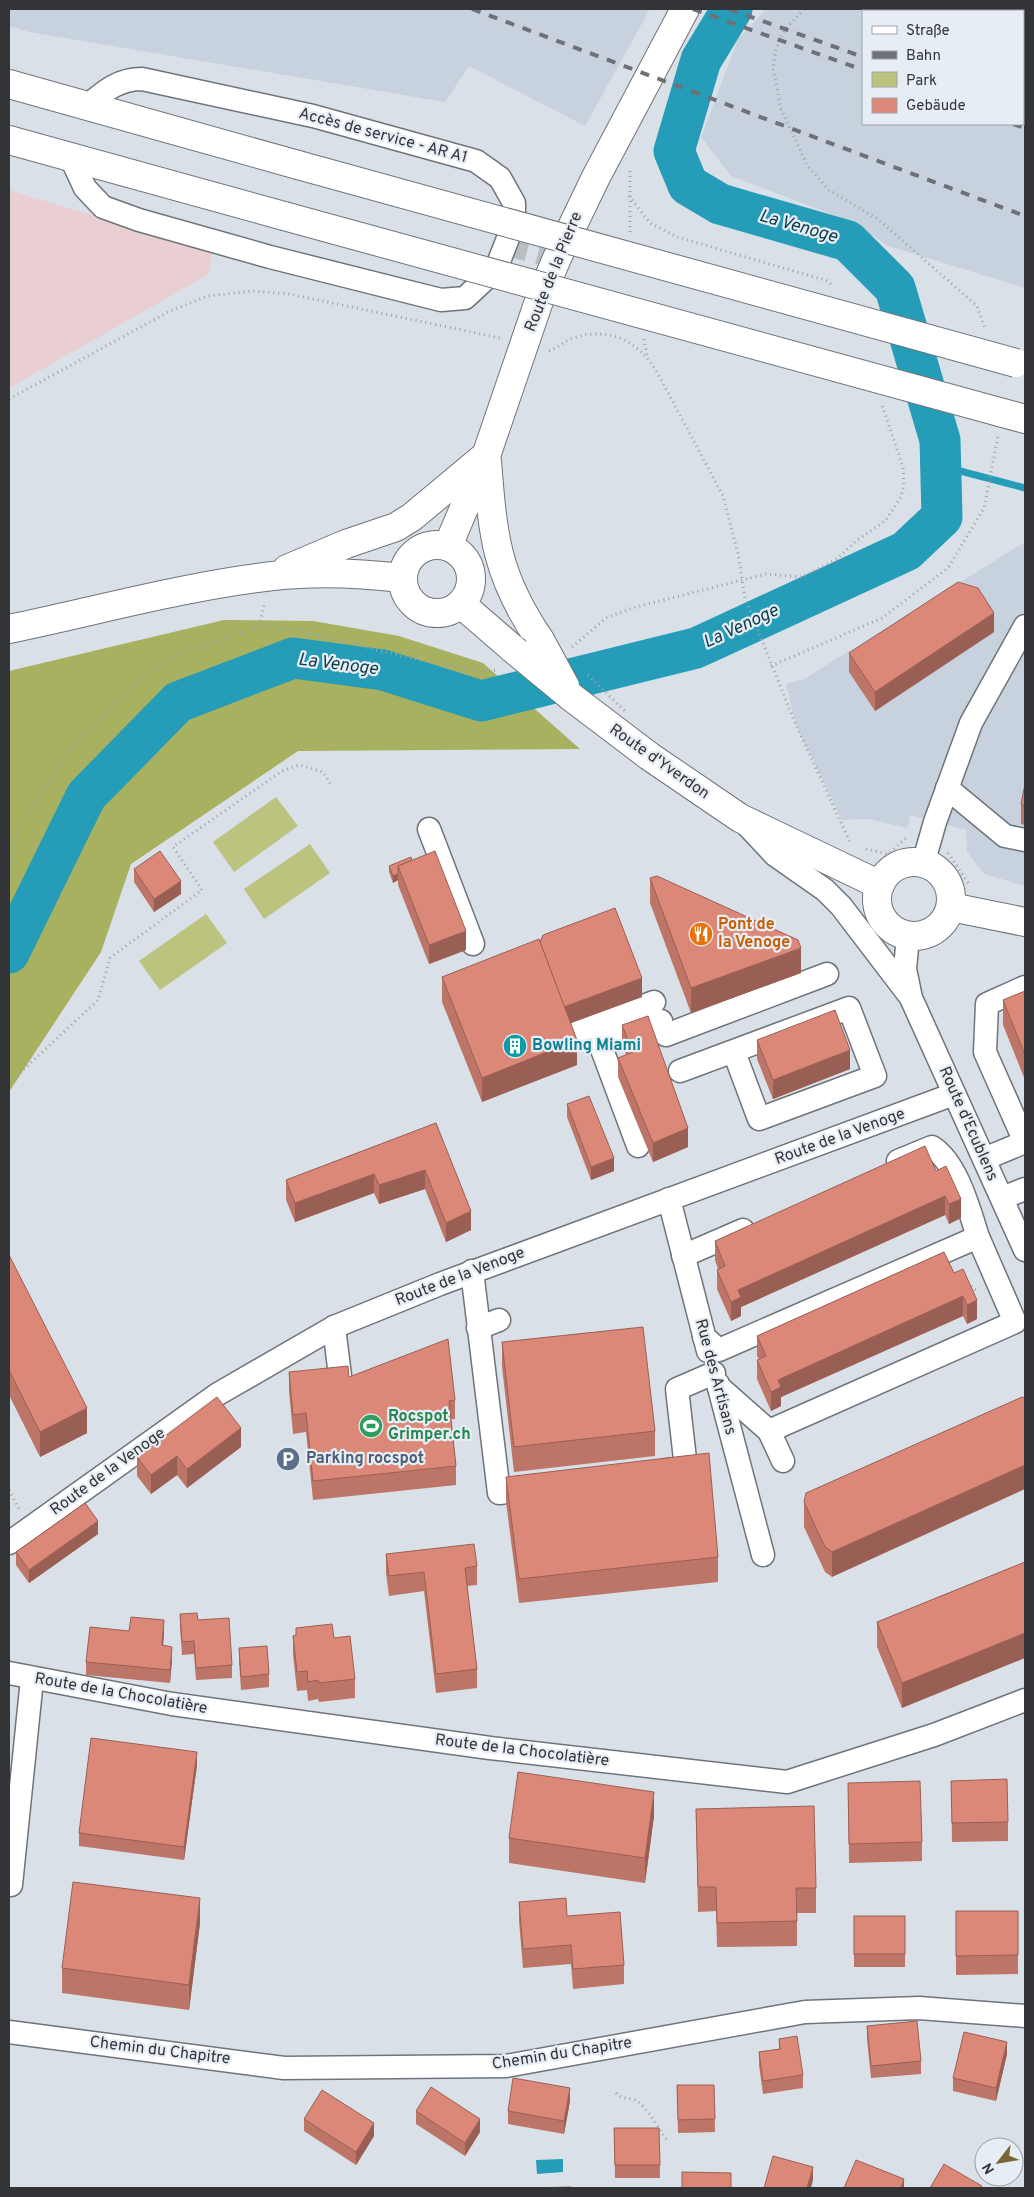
<svg xmlns="http://www.w3.org/2000/svg" width="1034" height="2197" viewBox="0 0 1034 2197" font-family="Overpass,sans-serif">
<style>
.commercial{fill:#e9ced2}
.built{fill:#c8d2df;fill-rule:evenodd}
.green{fill:#bbc37f}
.forest{fill:#a8b15f}
.water{fill:#269db8}
.lines{fill:none;stroke-linecap:round;stroke-linejoin:round}
.stream{stroke:#269db8;stroke-width:7}
.river{stroke:#269db8;stroke-width:41}
.minor-tunnel{stroke:#b8bec4;stroke-width:22;stroke-dasharray:22 11;stroke-linecap:butt}
.minor-casing{stroke:#6f747a;stroke-width:25}
.major-casing{stroke:#6f747a;stroke-width:30}
.highway-casing{stroke:#6f747a;stroke-width:30}
.path{stroke:#9da2a7;stroke-width:3;stroke-dasharray:1 4;stroke-linecap:butt}
.minor{stroke:#fff;stroke-width:22}
.major{stroke:#fff;stroke-width:28}
.highway{stroke:#fff;stroke-width:28}
.rail{stroke:#6e7176;stroke-width:4;stroke-dasharray:9 9;stroke-linecap:butt}
.major-bridge-casing{stroke:#6f747a;stroke-width:30;stroke-linecap:butt}
.highway-bridge-casing{stroke:#6f747a;stroke-width:30;stroke-linecap:butt}
.path-bridge{stroke:#9da2a7;stroke-width:3;stroke-dasharray:1 4;stroke-linecap:butt}
.major-bridge{stroke:#fff;stroke-width:28}
.highway-bridge{stroke:#fff;stroke-width:28}
.wall{fill:#bd7567}
.shaded-wall{fill:#9a5f54}
.building{fill:#dc8878;stroke:#9a5f54}
.labels{text-anchor:middle;dominant-baseline:central;stroke-width:4.5;stroke-linejoin:round;paint-order:stroke}
.street-label{font-size:16px;fill:#323437;stroke:#e7edf4}
.food-label{font-size:16px;font-weight:bold;fill:#c56008;stroke:#e7edf4;text-anchor:start}
.culture-label{font-size:16px;font-weight:bold;fill:#0d838f;stroke:#e7edf4;text-anchor:start}
.leisure-label{font-size:16px;font-weight:bold;fill:#27864d;stroke:#e7edf4;text-anchor:start}
.service-label{font-size:16px;font-weight:bold;fill:#4e5e75;stroke:#e7edf4;text-anchor:start}
.water-label{font-size:18px;font-style:italic;fill:#093c48;stroke:#e7edf4}
</style>
<rect width="100%" height="100%" fill="#dae0e7"/>
<!-- commercial -->
<path class="commercial" d="M9 190 212 252 209 274 9 388Z"/>
<!-- built -->
<g class="built">
<path d="M9 9H650L585 126 469 66 445 102 29 32 9 26Z"/>
<path d="M766 9H1025V288L888 246 852 222 731 176 701 137 738 39ZM863 11H1023V124H863Z"/>
<path d="M1025 542V886L984 874 967 852 966 830 910 815 908 828 868 819 842 820 796 725 786 684 804 679Z"/>
</g>
<!-- green -->
<g class="green">
<path d="M276 797 298 826 234 872 213 842Z"/>
<path d="M310 844 330 873 264 919 244 889Z"/>
<path d="M206 914 227 943 160 990 139 961Z"/>
</g>
<!-- forest -->
<path class="forest" d="M224 620 313 621 399 636 483 663 580 749 298 751 131 864 101 952 9 1092V671Z"/>
<!-- water -->
<path class="water" d="M563 2159V2172L537 2174 536 2160Z"/>
<g class="lines">
<!-- stream -->
<path class="stream" d="M941 466 1025 488"/>
<!-- river -->
<path class="river" d="M9 953 86 796 178 702 293 658 383 670 481 701 696 648 906 551 942 517 940 440 895 288 848 241 720 204 688 185 674 151 701 60 732 9"/>
<!-- minor-tunnel -->
<path class="minor-tunnel" d="M506 245 557 258"/>
<!-- minor casing -->
<g class="minor-casing">
<g id="minor">
<path d="M71 158 85 188 103 207 139 220 270 257 441 300 465 298 496 269 514 223V203L500 178 476 161 313 116 142 79C118 79 105 91 87 106"/>
<path d="M947 788 1005 836 1025 840"/>
<path d="M746 824 775 855 825 890 841 906 909 995"/>
<path d="M429 829 473 944"/>
<path d="M923 864 935 822 971 723 1025 626"/>
<path d="M908 936 905 969 911 998 1025 1250"/>
<path d="M579 1031 654 1002"/>
<path d="M666 1035 827 974"/>
<path d="M680 1071 849 1008 875 1076 759 1119 734 1052"/>
<path d="M1025 1142 985 1052 987 1004 1025 987"/>
<path d="M638 1146 600 1044 661 1021"/>
<path d="M984 1159 1025 1142"/>
<path d="M1002 1198 1025 1189"/>
<path d="M669 1199 708 1351"/>
<path d="M683 1256 743 1230"/>
<path d="M472 1271 499 1493 537 1488"/>
<path d="M334 1327 341 1384"/>
<path d="M478 1328 499 1320"/>
<path d="M704 1337 719 1350 978 1237C969 1209 957 1163 932 1147L898 1161"/>
<path d="M718 1384 763 1555"/>
<path d="M719 1387 769 1431 1015 1322 978 1237"/>
<path d="M769 1431 783 1461"/>
<path d="M668 1470 686 1468 677 1389 714 1373"/>
<path d="M9 1543 218 1394 334 1327 440 1284 954 1094"/>
<path d="M9 1673 172 1704 490 1748 787 1782 934 1735 1025 1700"/>
<path d="M11 1885 32 1679"/>
<path d="M9 2032 284 2068 506 2066 805 2012 919 2008 1025 2016"/>
</g>
</g>
<!-- major casing -->
<g class="major-casing">
<g id="major">
<path d="M487 461C493 537 496 575 540 640"/>
<circle cx="437" cy="579" r="34"/>
<path d="M448 546 486 456 539 301 557 258 596 177 685 9"/>
<path d="M287 569 346 544 396 527 412 517 484 457"/>
<path d="M461 604 513 649"/>
<path d="M9 629C96 611 185 586 273 576 316 571 360 573 402 578"/>
<path d="M570 696 649 756 740 818 880 885"/>
<circle cx="914" cy="899" r="37"/>
<path d="M951 907 1025 922"/>
</g>
</g>
<!-- highway casing -->
<g class="highway-casing">
<g id="highway">
<path d="M9 84 298 165"/>
<path d="M9 140 284 216"/>
<path d="M1003 413 1025 419"/>
</g>
</g>
<!-- path -->
<g class="path">
<path d="M804 9 784 31 776 49 773 68 781 109 807 165 829 190 879 220 977 306 985 329"/>
<path d="M629 196 650 223 677 237 828 281 833 286"/>
<path d="M630 232V168"/>
<path d="M644 339 647 355"/>
<path d="M549 351C558 348 564 341 573 338 610 326 638 341 657 372L723 496 738 554 745 598 796 725 850 842"/>
<path d="M9 399 170 311 208 296 252 291 289 294 500 338"/>
<path d="M259 626 265 602"/>
<path d="M572 647 606 618 632 608 766 574 802 577 837 559 856 541 886 520 901 497 904 484 903 468 882 405"/>
<path d="M771 666 882 618 948 568 984 508 998 436"/>
<path d="M866 849 888 854 907 837"/>
<path d="M948 853 969 884"/>
<path d="M9 883 17 833 65 756 140 680 168 658 259 626 295 630 410 658 478 671 498 670"/>
<path d="M9 1083 98 1000 110 958 202 890 173 847 282 771 300 765 323 772 332 786"/>
<path d="M967 1283 977 1291"/>
<path d="M9 1490 19 1509"/>
<path d="M616 2093C623 2100 627 2097 635 2100 645 2104 661 2132 668 2142"/>
</g>
<!-- minor -->
<use href="#minor" class="minor"/>
<!-- major -->
<use href="#major" class="major"/>
<!-- highway -->
<use href="#highway" class="highway"/>
<!-- rail -->
<g class="rail">
<path d="M472 9 1025 216"/>
<path d="M693 9 863 70"/>
<path d="M729 9 863 57"/>
<path d="M1023 114 1025 115"/>
<path d="M1013 124 1025 128"/>
</g>
<!-- major-bridge casing -->
<g class="major-bridge-casing">
<g id="major-bridge">
<path d="M540 640 565 686"/>
<path d="M513 649 570 696"/>
</g>
</g>
<!-- highway-bridge casing -->
<g class="highway-bridge-casing">
<g id="highway-bridge">
<path d="M298 165 1016 363"/>
<path d="M284 216 1003 413"/>
</g>
</g>
<!-- path-bridge -->
<path class="path-bridge" d="M588 675 627 713"/>
<!-- major-bridge -->
<use href="#major-bridge" class="major-bridge"/>
<!-- highway-bridge -->
<use href="#highway-bridge" class="highway-bridge"/>
</g>
<!-- wall -->
<g class="wall">
<path d="M994 632 875 711 849 672V653Z"/>
<path d="M1025 784V825L1021 824V804Z"/>
<path d="M412 860 466 950 429 964 398 885V880L393 883 389 872V866Z"/>
<path d="M134 869 181 894 154 912 134 882Z"/>
<path d="M650 878 801 973 691 1013 650 903Z"/>
<path d="M540 942 642 997 571 1023 577 1065 482 1102 442 1002V977Z"/>
<path d="M1025 991V1080L1003 1025V1000Z"/>
<path d="M622 1025 688 1147 653 1162 618 1077V1058L626 1055 622 1044Z"/>
<path d="M757 1040 850 1069 773 1099 757 1059Z"/>
<path d="M567 1104 614 1171 591 1180 567 1117Z"/>
<path d="M436 1123 471 1230 446 1242 425 1189 379 1204 374 1193 295 1222 286 1200V1180Z"/>
<path d="M936 1171 961 1218 949 1224 945 1215 741 1307V1316L731 1321 717 1289V1270L718 1269 715 1260V1241Z"/>
<path d="M944 1252 977 1319 967 1324 963 1316 781 1397V1406L771 1411 757 1379V1360L759 1359 757 1356V1336Z"/>
<path d="M9 1255 87 1433 40 1457 9 1395Z"/>
<path d="M502 1342 655 1431V1456L514 1472 502 1367Z"/>
<path d="M289 1372 349 1377 455 1400V1419H451L456 1466V1485L313 1500 306 1432 293 1434 289 1391Z"/>
<path d="M1022 1397 832 1577 825 1572 804 1527V1502Z"/>
<path d="M241 1447 187 1488 177 1475 151 1494 137 1476V1457Z"/>
<path d="M506 1477 718 1557V1582L519 1603 506 1502Z"/>
<path d="M98 1534 29 1583 16 1565V1552Z"/>
<path d="M386 1554 477 1566V1585L467 1586 477 1669V1688L436 1693 424 1591 389 1596 386 1573Z"/>
<path d="M1025 1562 902 1708 877 1647V1622Z"/>
<path d="M180 1614 198 1620 232 1665V1678L196 1680 194 1654 182 1655 180 1627Z"/>
<path d="M296 1628 334 1638 355 1679V1698L319 1702 318 1699 308 1701 307 1690 297 1691 293 1655V1636L296 1635Z"/>
<path d="M129 1631 164 1633 163 1645 172 1659 170 1683 86 1675V1662Z"/>
<path d="M239 1648 269 1674V1687L241 1690 239 1661Z"/>
<path d="M197 1765 184 1860 79 1846V1833Z"/>
<path d="M951 1781 1008 1822V1841L952 1842Z"/>
<path d="M848 1783 922 1842V1861L849 1863Z"/>
<path d="M696 1809 816 1888V1913H797V1946L717 1947 716 1911 698 1912Z"/>
<path d="M654 1816 645 1883 509 1863V1838Z"/>
<path d="M519 1902 567 1916 624 1965V1984L573 1989 571 1964 523 1968 519 1921Z"/>
<path d="M956 1911H1018V1974L956 1975Z"/>
<rect x="854" y="1916" width="51" height="51"/>
<path d="M200 1923 189 2010 62 1993V1968Z"/>
<path d="M867 2026 921 2061V2074L871 2078 867 2039Z"/>
<path d="M779 2039 803 2075V2088L763 2094 759 2065V2052L779 2049Z"/>
<path d="M1007 2054 996 2101 953 2091V2078Z"/>
<path d="M677 2085H714L715 2132 678 2133Z"/>
<path d="M570 2101 564 2134 508 2124V2111Z"/>
<path d="M416 2111 480 2132 465 2156 416 2124Z"/>
<path d="M304 2119 374 2136 356 2165 304 2131Z"/>
<path d="M614 2128H659L660 2178H615Z"/>
</g>
<!-- shaded-wall -->
<g class="shaded-wall">
<path d="M994 613V632L875 711V692Z"/>
<path d="M398 874V880L393 883V876Z"/>
<path d="M181 881V894L154 912V899Z"/>
<path d="M466 931V950L429 964V945Z"/>
<path d="M801 948V973L691 1013V988Z"/>
<path d="M642 978V997L563 1026V1007Z"/>
<path d="M577 1040V1065L482 1102V1078Z"/>
<path d="M850 1050V1069L773 1099V1080Z"/>
<path d="M688 1128V1147L653 1162V1143Z"/>
<path d="M614 1158V1171L591 1180V1167Z"/>
<path d="M425 1170V1189L379 1204V1185Z"/>
<path d="M374 1174V1193L295 1222V1203Z"/>
<path d="M945 1196V1215L741 1307V1316L731 1321V1302L738 1290Z"/>
<path d="M961 1199V1218L949 1224V1204Z"/>
<path d="M471 1211V1230L446 1242V1223Z"/>
<path d="M963 1296V1316L781 1397V1406L771 1411V1392L778 1380Z"/>
<path d="M977 1300V1319L967 1324V1305Z"/>
<path d="M87 1408V1433L40 1457V1432Z"/>
<path d="M241 1428V1447L187 1488V1469Z"/>
<path d="M177 1456V1475L151 1494V1475Z"/>
<path d="M1025 1465V1489L832 1577V1552Z"/>
<path d="M98 1521V1534L29 1583V1570Z"/>
<path d="M164 1620V1633L162 1658V1645Z"/>
<path d="M1025 1633V1658L902 1708V1683Z"/>
<path d="M172 1647V1659L170 1683V1670Z"/>
<path d="M197 1752V1765L184 1860V1847Z"/>
<path d="M654 1792V1816L645 1883V1858Z"/>
<path d="M200 1898V1923L189 2010V1985Z"/>
<path d="M1007 2042V2054L996 2101V2088Z"/>
<path d="M570 2088V2101L564 2134V2121Z"/>
<path d="M480 2119V2132L465 2156V2143Z"/>
<path d="M374 2123V2136L356 2165V2152Z"/>
<path d="M813 2167V2180L811 2188H807Z"/>
<path d="M904 2179V2188H901Z"/>
</g>
<!-- building -->
<g class="building">
<path d="M958 582 978 588 994 613 875 692 849 653Z"/>
<path d="M1025 784V806L1021 804Z"/>
<path d="M160 851 181 881 154 899 134 869Z"/>
<path d="M435 851 466 931 429 945 398 866Z"/>
<path d="M411 857 412 860 398 866V874L393 876 389 866Z"/>
<path d="M657 876 798 940 801 948 691 988 650 878Z"/>
<path d="M615 908 642 978 564 1007 540 942 543 935Z"/>
<path d="M539 939 577 1040 482 1078 442 977Z"/>
<path d="M1025 991V1055L1003 1000Z"/>
<path d="M835 1010 850 1050 773 1080 757 1040Z"/>
<path d="M648 1016 688 1128 653 1143 618 1058 633 1052 622 1025Z"/>
<path d="M589 1096 614 1158 591 1167 567 1104Z"/>
<path d="M436 1123 471 1211 446 1223 425 1170 379 1185 374 1174 295 1203 286 1180Z"/>
<path d="M925 1146 936 1171 946 1166 961 1199 949 1204 945 1196 738 1290 741 1297 731 1302 717 1270 725 1266 715 1241Z"/>
<path d="M944 1252 954 1273 963 1269 977 1300 967 1305 963 1296 778 1380 781 1387 771 1392 757 1360 766 1356 757 1336Z"/>
<path d="M9 1255 87 1408 40 1432 9 1370Z"/>
<path d="M643 1327 655 1431 514 1447 502 1342Z"/>
<path d="M448 1339 455 1400 449 1401 456 1466 313 1481 306 1413 293 1415 289 1372 348 1366 349 1377Z"/>
<path d="M217 1397 241 1428 187 1469 177 1456 151 1475 137 1457Z"/>
<path d="M1022 1397 1025 1398V1465L832 1552 825 1547 804 1502 806 1493Z"/>
<path d="M709 1453 718 1557 519 1579 506 1477Z"/>
<path d="M85 1503 98 1521 29 1570 16 1552Z"/>
<path d="M474 1544 477 1566 465 1568 477 1669 436 1674 424 1572 389 1576 386 1554Z"/>
<path d="M1025 1562V1633L902 1683 877 1622Z"/>
<path d="M197 1613 198 1620 229 1618 232 1665 196 1668 194 1641 182 1642 180 1614Z"/>
<path d="M131 1617 164 1620 162 1645 172 1647 170 1670 86 1662 90 1627 129 1631Z"/>
<path d="M332 1624 334 1638 350 1636 355 1679 319 1683 318 1680 308 1682 307 1671 297 1672 293 1636 296 1635V1628Z"/>
<path d="M267 1646 269 1674 241 1677 239 1648Z"/>
<path d="M91 1738 197 1752 184 1847 79 1833Z"/>
<path d="M518 1772 654 1792 645 1858 509 1838Z"/>
<path d="M1007 1779 1008 1822 952 1823 951 1781Z"/>
<path d="M920 1781 922 1842 849 1844 848 1783Z"/>
<path d="M814 1806 816 1888H796L797 1921 717 1923 716 1887H698L696 1809Z"/>
<path d="M73 1882 200 1898 189 1985 62 1968Z"/>
<path d="M566 1898 567 1916 620 1912 624 1965 573 1969 571 1945 523 1949 519 1902Z"/>
<path d="M956 1911H1018V1955L956 1956Z"/>
<rect x="854" y="1916" width="51" height="38"/>
<path d="M917 2021 921 2061 871 2066 867 2026Z"/>
<path d="M964 2032 1007 2042 996 2088 953 2078Z"/>
<path d="M797 2036 803 2075 763 2081 759 2052 780 2049 779 2039Z"/>
<path d="M513 2078 570 2088 564 2121 508 2111Z"/>
<path d="M677 2085H714L715 2119 678 2120Z"/>
<path d="M431 2087 480 2119 465 2143 416 2111Z"/>
<path d="M322 2090 374 2123 356 2152 304 2119Z"/>
<path d="M614 2128H659L660 2165H615Z"/>
<path d="M773 2156 813 2167 807 2188H764Z"/>
<path d="M856 2160 904 2179 901 2188H844Z"/>
<path d="M944 2164 982 2186 981 2188H930Z"/>
<path d="M682 2172 731 2173V2188H682Z"/>
<path d="M571 2187V2188H530Z"/>
</g>
<!-- icons -->
<defs>
<g id="restaurant-disc" transform="scale(1.25)"><circle r="9.5" fill="#e8710a" stroke="#e7edf4"/><path d="M-5-6h1v4h1v-4h1v4h1v-4h1v5L-1.5 .5V6h-2V.5L-5-1ZM5-6V6H3V1.5H1.5Q1.5-4 5-6Z" fill="#fff"/></g>
<g id="building-disc" transform="scale(1.25)"><circle r="9.5" fill="#0f9aa8" stroke="#e7edf4"/><path d="M-4-6H4V6H1V3H-1V6H-4ZM-2.5-4.3h1.7v1.8h-1.7ZM.8-4.3h1.7v1.8H.8ZM-2.5-1h1.7V.8h-1.7ZM.8-1h1.7V.8H.8Z" fill="#fff"/></g>
<g id="stadium-disc" transform="scale(1.25)"><circle r="9.5" fill="#2e9e5b" stroke="#e7edf4"/><path d="M0-5a6.5 5 0 1 0 0 10a6.5 5 0 1 0 0-10ZM-3.5-1.8h7v3.6h-7Z" fill="#fff"/></g>
<g id="parking-disc" transform="scale(1.25)"><circle r="9.5" fill="#5c6f8a" stroke="#e7edf4"/><path d="M-3.5-5.5H1a3.5 3.5 0 0 1 0 7H-1V5.5H-3.5ZM-1-3.4V-.6H.8a1.4 1.4 0 0 0 0-2.8Z" fill="#fff"/></g>
</defs>
<g fill-rule="evenodd">
<use href="#restaurant-disc" x="701" y="934"/>
<use href="#building-disc" x="515" y="1046"/>
<use href="#stadium-disc" x="371" y="1426"/>
<use href="#parking-disc" x="288" y="1459"/>
</g>
<g class="labels">
<!-- street labels -->
<g class="street-label">
<text transform="translate(383 136) rotate(15)">Accès de service - AR A1</text>
<text transform="translate(554 272) rotate(-68)">Route de la Pierre</text>
<text transform="translate(659 762) rotate(35)">Route d'Yverdon</text>
<text transform="translate(968 1124) rotate(66)">Route d'Ecublens</text>
<text transform="translate(840 1137) rotate(-20)">Route de la Venoge</text>
<text transform="translate(460 1277) rotate(-21)">Route de la Venoge</text>
<text transform="translate(715 1377) rotate(75)">Rue des Artisans</text>
<text transform="translate(108 1472) rotate(-36)">Route de la Venoge</text>
<text transform="translate(121 1694) rotate(10)">Route de la Chocolatière</text>
<text transform="translate(522 1751) rotate(7)">Route de la Chocolatière</text>
<text transform="translate(160 2051) rotate(7)">Chemin du Chapitre</text>
<text transform="translate(562 2054) rotate(-9)">Chemin du Chapitre</text>
</g>
<!-- food labels -->
<g class="food-label">
<text x="718" y="925">Pont de<tspan x="718" dy="18">la Venoge</tspan></text>
</g>
<!-- culture labels -->
<g class="culture-label">
<text x="532" y="1046">Bowling Miami</text>
</g>
<!-- leisure labels -->
<g class="leisure-label">
<text x="388" y="1417">Rocspot<tspan x="388" dy="18">Grimper.ch</tspan></text>
</g>
<!-- service labels -->
<g class="service-label">
<text x="306" y="1459">Parking rocspot</text>
</g>
<!-- water labels -->
<g class="water-label">
<text transform="translate(798 227) rotate(16)">La Venoge</text>
<text transform="translate(741 627) rotate(-25)">La Venoge</text>
<text transform="translate(338 665) rotate(7)">La Venoge</text>
</g>
</g>
<!-- border -->
<rect width="1034" height="2197" fill="none" stroke="#323437" stroke-width="20"/>
<!-- legend -->
<rect x="862" y="10" width="162" height="115" fill="#e7edf4" stroke="#9fa3a8"/>
<rect x="872" y="26" width="25" height="8" fill="#ffffff" stroke="#9fa3a8"/>
<text x="906" y="35" font-size="15" fill="#323437">Straße</text>
<rect x="872" y="51" width="25" height="8" fill="#6e7176" stroke="#9fa3a8"/>
<text x="906" y="60" font-size="15" fill="#323437">Bahn</text>
<rect x="872" y="72" width="25" height="15" fill="#bbc37f" stroke="#9fa3a8"/>
<text x="906" y="85" font-size="15" fill="#323437">Park</text>
<rect x="872" y="98" width="25" height="15" fill="#dc8878" stroke="#9fa3a8"/>
<text x="906" y="110" font-size="15" fill="#323437">Gebäude</text>
<!-- north arrow -->
<g transform="translate(999 2162) rotate(239)"><circle r="24" fill="#e7edf4" stroke="#9fa3a8"/>
<path d="M0-4L9 19L0 12L-9 19Z" fill="#766735"/>
<text y="-8" font-size="14" font-weight="bold" text-anchor="middle" fill="#323437">N</text>
</g>
</svg>
